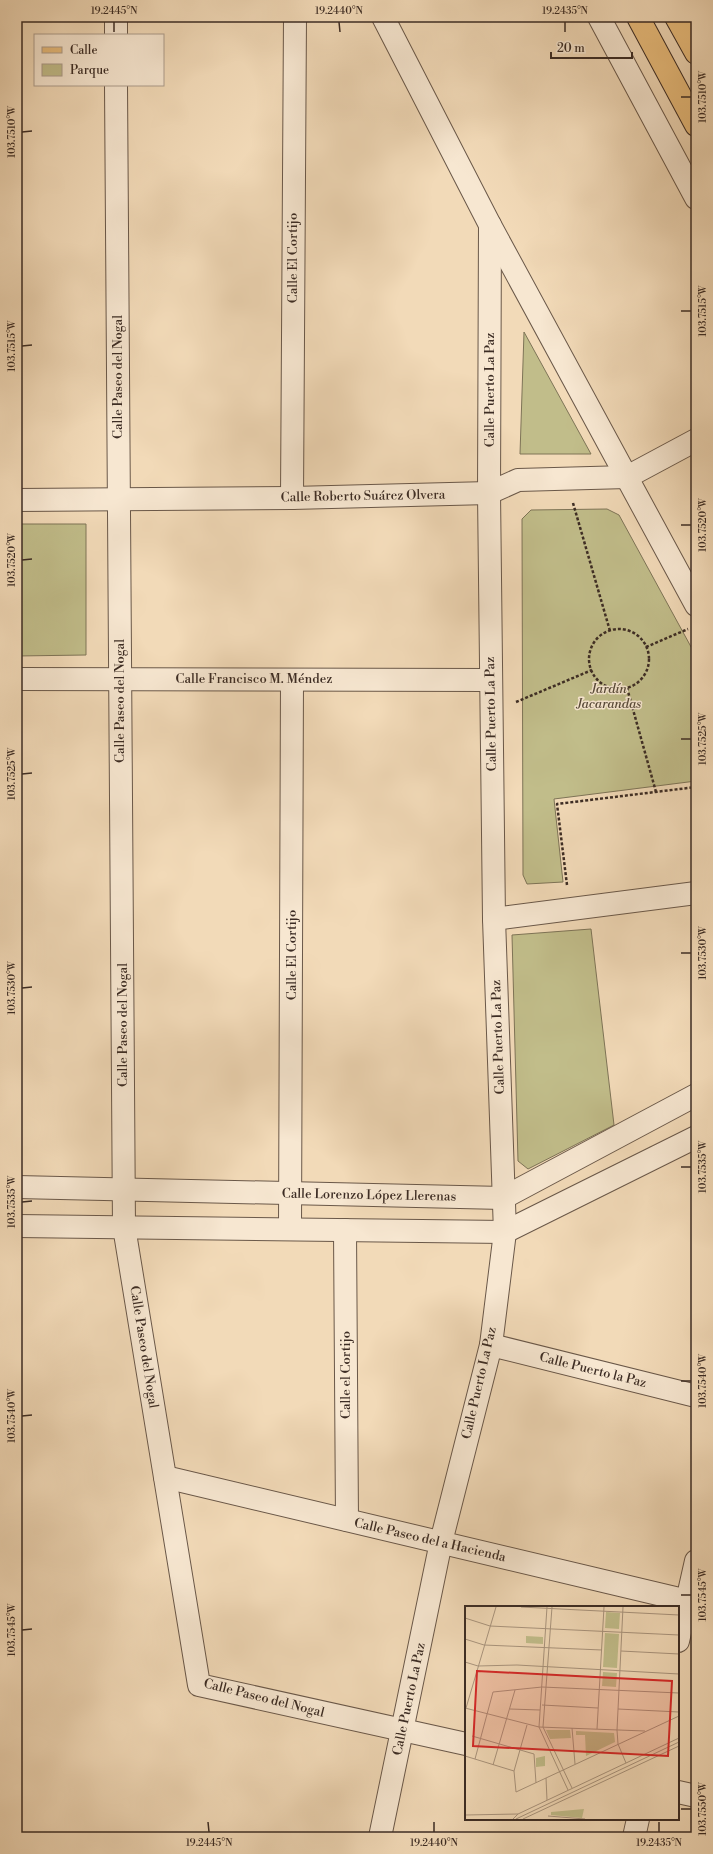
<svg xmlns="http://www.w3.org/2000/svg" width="713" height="1854" viewBox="0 0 713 1854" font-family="'Libre Bodoni',serif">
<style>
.green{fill:#c1bd8a;stroke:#7e7457}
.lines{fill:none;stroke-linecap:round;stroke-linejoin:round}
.minor-casing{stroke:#6a5849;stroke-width:24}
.primary-casing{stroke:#3c2c24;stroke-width:24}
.path{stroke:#3c2c24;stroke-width:2.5;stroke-dasharray:3 2;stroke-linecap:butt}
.minor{stroke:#f7e7d1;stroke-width:22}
.primary{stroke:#e9bd7c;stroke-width:22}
.ticks{fill:none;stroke:#3c2c24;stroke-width:1.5}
.labels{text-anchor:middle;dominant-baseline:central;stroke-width:3;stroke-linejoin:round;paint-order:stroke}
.street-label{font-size:13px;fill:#3c2c24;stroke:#f7e7d1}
.park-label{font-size:13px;font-style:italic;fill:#574938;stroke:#f7e7d1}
.inset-road{fill:none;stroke:#a9947d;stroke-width:1}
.view{fill:#d62828;fill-opacity:0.15;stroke:#d62828;stroke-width:2}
.inset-edge{fill:none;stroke:#3c2c24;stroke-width:2}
.neatline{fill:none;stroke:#3c2c24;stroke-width:1.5}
.ticks-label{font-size:10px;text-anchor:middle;fill:#3c2c24}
</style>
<rect width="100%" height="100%" fill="#f2dab8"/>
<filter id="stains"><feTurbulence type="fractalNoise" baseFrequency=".005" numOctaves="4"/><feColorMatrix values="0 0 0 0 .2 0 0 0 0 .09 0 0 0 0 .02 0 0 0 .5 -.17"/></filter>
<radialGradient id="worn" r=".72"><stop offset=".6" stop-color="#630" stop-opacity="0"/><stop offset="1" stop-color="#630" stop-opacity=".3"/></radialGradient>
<!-- green -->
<g class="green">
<path d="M524 332 591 454H520Z"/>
<path d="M607 509 619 515 696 656V781L554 799 563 882 527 884 523 875 522 519 531 510Z"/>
<path d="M17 524H86V655L17 656Z"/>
<path d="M591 929 614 1125 528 1169 518 1161 512 935Z"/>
</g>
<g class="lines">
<!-- minor casing -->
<g class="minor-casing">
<g id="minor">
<path d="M116 17V35"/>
<path d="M383 17 490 225 696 605"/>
<path d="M599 17 696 198"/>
<path d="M116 85 124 1227 199 1685 466 1744"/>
<path d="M292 498 295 17"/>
<path d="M17 500 292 498 489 493 518 480 627 477 696 440"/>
<path d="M17 679 491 680"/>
<path d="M494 919 696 893"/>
<path d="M17 1187 503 1198 696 1095"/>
<path d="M17 1226 505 1232 696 1137"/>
<path d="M290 1229 292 680"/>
<path d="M345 1230 347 1520"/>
<path d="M491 1345 696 1396"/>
<path d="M165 1477 696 1603"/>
<path d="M678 1641 696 1561"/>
<path d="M678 1792 696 1796"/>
<path d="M380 1837 441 1542 491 1345 505 1232 494 919 489 493 490 225"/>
<path d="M634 1837 638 1819"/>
</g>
</g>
<!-- primary casing -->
<g class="primary-casing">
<g id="primary">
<path d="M638 17 696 125"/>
<path d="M676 17 696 53"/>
</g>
</g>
<!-- path -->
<g class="path">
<path d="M573 503 610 631"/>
<circle cx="619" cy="659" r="30"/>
<path d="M646 647 688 629"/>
<path d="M627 688 656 792"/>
<path d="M516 702 592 670"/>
<path d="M567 885 557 804 696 787"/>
</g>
<!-- minor -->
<use href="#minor" class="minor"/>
<!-- primary -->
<use href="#primary" class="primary"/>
</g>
<!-- ticks -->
<path class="ticks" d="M114 22V32M339 22 340 32M565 22V32M681 97H691M22 132 32 131M681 311H691M22 346 32 345M681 525H691M22 560 32 559M681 739H691M22 774 32 773M681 953H691M22 988 32 987M681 1167H691M22 1202 32 1201M681 1381H691M22 1416 32 1415M681 1595H691M22 1630 32 1629M681 1809H691M208 1822 209 1832M434 1822V1832M659 1822V1832"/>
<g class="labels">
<!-- street labels -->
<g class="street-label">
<text transform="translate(293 258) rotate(-90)">Calle El Cortijo</text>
<text transform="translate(118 377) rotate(-90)">Calle Paseo del Nogal</text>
<text transform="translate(490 390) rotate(-90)">Calle Puerto La Paz</text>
<text transform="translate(363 496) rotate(-1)">Calle Roberto Suárez Olvera</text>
<text x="254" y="679">Calle Francisco M. Méndez</text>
<text transform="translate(120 701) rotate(-90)">Calle Paseo del Nogal</text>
<text transform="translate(491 714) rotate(-91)">Calle Puerto La Paz</text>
<text transform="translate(292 955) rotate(-90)">Calle El Cortijo</text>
<text transform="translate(123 1025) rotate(-90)">Calle Paseo del Nogal</text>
<text transform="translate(498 1037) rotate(-92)">Calle Puerto La Paz</text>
<text transform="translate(369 1195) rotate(1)">Calle Lorenzo López Llerenas</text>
<text transform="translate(144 1347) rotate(81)">Calle Paseo del Nogal</text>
<text transform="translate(593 1370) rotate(14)">Calle Puerto la Paz</text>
<text transform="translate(346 1375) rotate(-90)">Calle el Cortijo</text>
<text transform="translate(479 1383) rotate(-77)">Calle Puerto La Paz</text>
<text transform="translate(430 1540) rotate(13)">Calle Paseo del a Hacienda</text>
<text transform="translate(264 1698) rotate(14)">Calle Paseo del Nogal</text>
<text transform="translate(409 1699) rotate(-78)">Calle Puerto La Paz</text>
</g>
<!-- park labels -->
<g class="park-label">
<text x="609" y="689">Jardín<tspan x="609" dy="15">Jacarandas</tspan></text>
</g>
</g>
<!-- overview -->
<g transform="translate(465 1606)">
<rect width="214" height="214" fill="#f2dab8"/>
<path d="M141 6 155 7 154 23 140 22ZM140 27 154 28 152 62 138 61ZM61 30 78 31V38L61 37ZM138 66 152 67 151 81 137 80ZM81 124H105L106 132 85 133ZM111 125 149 127 150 136 121 150 120 129H111ZM80 150V160L71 161V152ZM119 203 117 212 86 209V206Z" fill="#c1bd8a"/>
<path class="inset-road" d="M56 1 214 9M82 1 74 121 103 184M87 1 78 121 107 182M158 1 152 124 153 138 161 157M0 12 25 20 214 29M0 33 19 39 137 44M156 45 214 48M0 56 13 60 52 59 214 68M77 99 133 102M0 102 74 121 180 125M1 102 31 1M45 103 75 104M153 103 214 106M62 119 49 165 51 186 214 110M107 122 110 158M132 123 139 1M7 130 69 148 71 177M0 150 49 165M10 153 28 86 77 81 214 87M28 159 50 84M81 172 82 194M0 209 53 208M83 210 120 213M48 213 53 208 214 132M51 213 214 136M58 213 214 140"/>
<path class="view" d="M12 65 207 75 203 150 8 140Z"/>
<rect width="214" height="214" class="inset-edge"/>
</g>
<!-- margin -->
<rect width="713" height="1854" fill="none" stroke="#f2dab8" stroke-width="44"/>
<!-- legend -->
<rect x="34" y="34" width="130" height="52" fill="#f7e7d1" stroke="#ac9c8c"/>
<rect x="42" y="47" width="20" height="6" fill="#e9bd7c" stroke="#ac9c8c"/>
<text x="70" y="54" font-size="12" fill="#3c2c24">Calle</text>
<rect x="42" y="64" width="20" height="12" fill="#c1bd8a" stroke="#ac9c8c"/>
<text x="70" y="74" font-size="12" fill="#3c2c24">Parque</text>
<!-- scale -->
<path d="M551 52v6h81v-6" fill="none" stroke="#3c2c24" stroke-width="2"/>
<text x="557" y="52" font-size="12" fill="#3c2c24" stroke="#f7e7d1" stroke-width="3" paint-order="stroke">20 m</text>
<rect x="22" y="22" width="669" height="1810" class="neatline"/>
<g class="ticks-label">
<text x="114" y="14">19.2445°N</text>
<text x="339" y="14">19.2440°N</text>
<text x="565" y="14">19.2435°N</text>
<text transform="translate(702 97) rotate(-90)" y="4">103.7510°W</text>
<text transform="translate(11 132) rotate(-90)" y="4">103.7510°W</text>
<text transform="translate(702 311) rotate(-90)" y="4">103.7515°W</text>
<text transform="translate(11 346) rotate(-90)" y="4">103.7515°W</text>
<text transform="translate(702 525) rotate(-90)" y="4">103.7520°W</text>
<text transform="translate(11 560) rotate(-90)" y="4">103.7520°W</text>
<text transform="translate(702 739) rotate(-90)" y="4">103.7525°W</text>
<text transform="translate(11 774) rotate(-90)" y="4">103.7525°W</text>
<text transform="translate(702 953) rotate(-90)" y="4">103.7530°W</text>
<text transform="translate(11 988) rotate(-90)" y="4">103.7530°W</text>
<text transform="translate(702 1167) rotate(-90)" y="4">103.7535°W</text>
<text transform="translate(11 1202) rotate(-90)" y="4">103.7535°W</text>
<text transform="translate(702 1381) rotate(-90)" y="4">103.7540°W</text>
<text transform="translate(11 1416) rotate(-90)" y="4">103.7540°W</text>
<text transform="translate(702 1595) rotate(-90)" y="4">103.7545°W</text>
<text transform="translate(11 1630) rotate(-90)" y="4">103.7545°W</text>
<text transform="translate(702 1809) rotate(-90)" y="4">103.7550°W</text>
<text x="209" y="1846">19.2445°N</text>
<text x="434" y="1846">19.2440°N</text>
<text x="659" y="1846">19.2435°N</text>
</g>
<rect width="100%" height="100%" filter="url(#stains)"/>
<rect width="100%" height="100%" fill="url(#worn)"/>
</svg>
